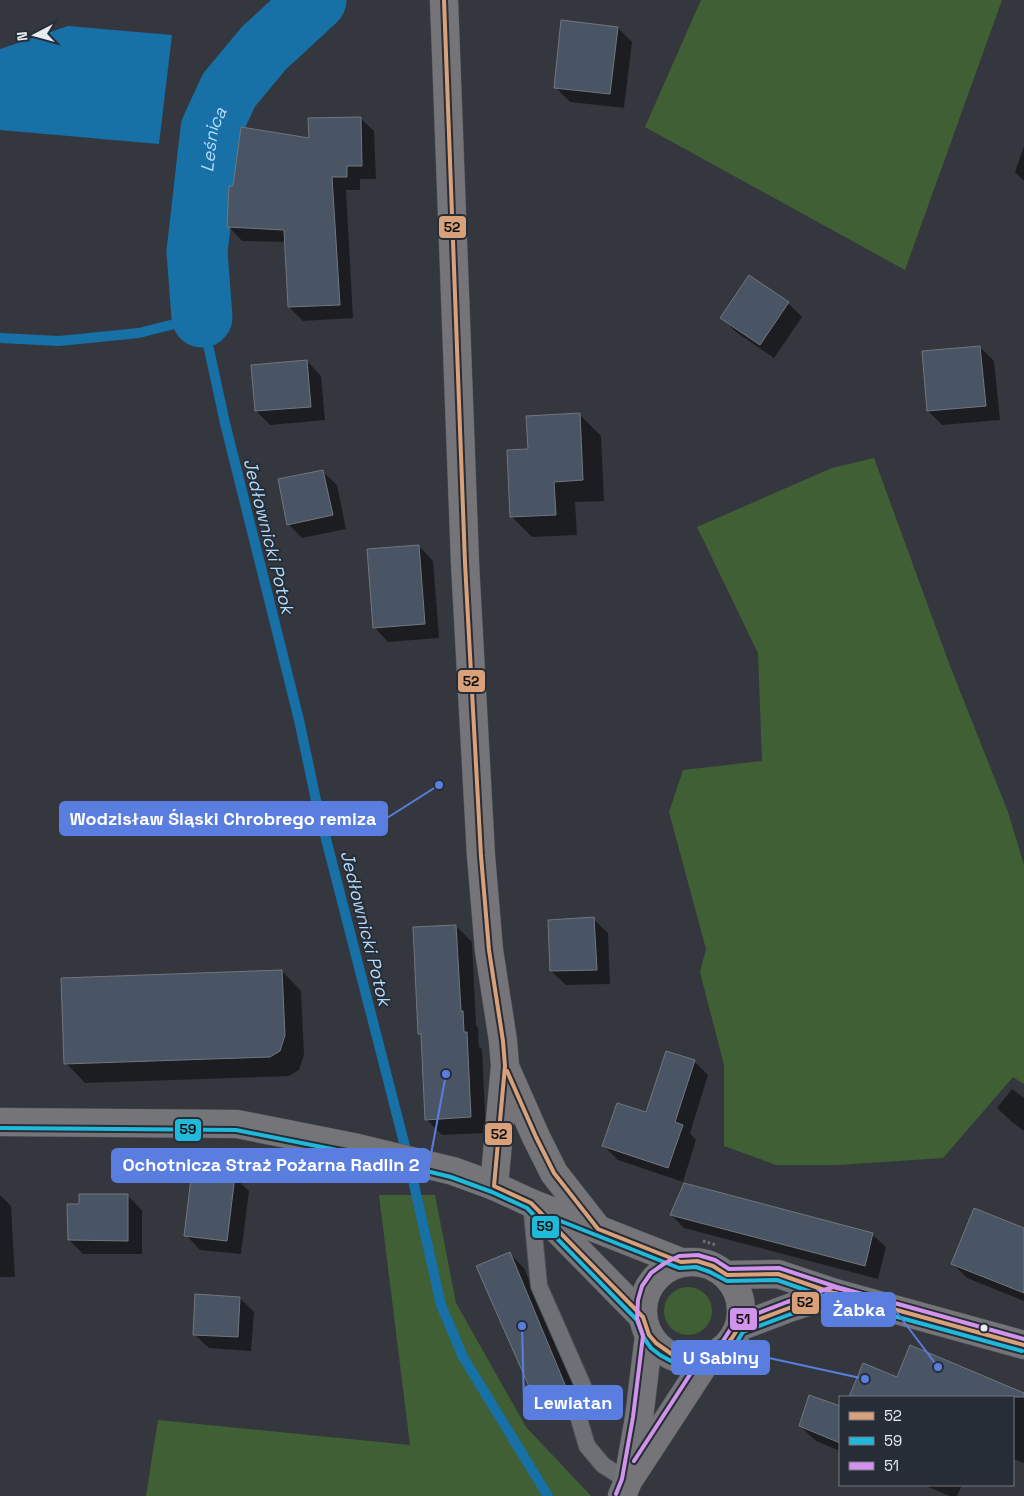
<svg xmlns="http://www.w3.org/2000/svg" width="1024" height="1496" viewBox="0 0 1024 1496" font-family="'Space Grotesk',sans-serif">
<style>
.green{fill:#415f34}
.water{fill:#1770a6}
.shadow{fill:#0007}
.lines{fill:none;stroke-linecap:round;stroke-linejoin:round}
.stream{stroke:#1770a6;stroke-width:10}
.river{stroke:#1770a6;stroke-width:61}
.building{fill:#495564;stroke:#73767c}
.lane-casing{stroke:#52555a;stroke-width:18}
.secondary-casing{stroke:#52555a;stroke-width:29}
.path{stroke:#6f7175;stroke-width:3;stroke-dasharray:2.5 2.5;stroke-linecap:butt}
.lane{stroke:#6d7075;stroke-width:16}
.secondary{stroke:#757479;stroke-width:28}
.bus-1-casing{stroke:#272d36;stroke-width:8}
.bus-2-casing{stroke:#272d36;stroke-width:8}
.bus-3-casing{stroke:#272d36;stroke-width:8}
.bus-1{stroke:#d9a179;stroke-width:4}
.bus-2{stroke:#20b9da;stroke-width:4}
.bus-3{stroke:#d193ec;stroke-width:4}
.bus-dot{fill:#e7ebf2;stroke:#272d36;stroke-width:2}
.labels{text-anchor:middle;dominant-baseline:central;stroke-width:4;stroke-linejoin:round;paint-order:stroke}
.water-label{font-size:18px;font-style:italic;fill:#b2dafb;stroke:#272d36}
.leader{fill:none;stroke:#5a7de0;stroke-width:2}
.callout-dot{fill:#5a7de0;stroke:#272d36;stroke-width:2}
.callout{fill:#5a7de0;stroke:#5a7de0;stroke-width:2}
.callout-label{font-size:18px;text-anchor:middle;font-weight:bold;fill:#fff}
.line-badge{stroke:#272d36;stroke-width:2}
.pale-badge-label{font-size:14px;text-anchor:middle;font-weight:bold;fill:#111}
</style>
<rect width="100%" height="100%" fill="#34383e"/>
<!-- green -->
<g class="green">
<path d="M701 0H1002L905 270 645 127Z"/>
<path d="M874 458 950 666 1008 812 1024 865V1084L1013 1077 943 1158 838 1165H776L724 1146V1065L700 972 706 949 669 812 683 770 762 761 758 653 697 527 832 468Z"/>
<path d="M379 1195H435L456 1303 526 1427 591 1496H146L158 1420 410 1445Z"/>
<circle cx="688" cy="1311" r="24"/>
</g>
<!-- water -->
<path class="water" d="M68 26 172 35 159 144 0 130V49Z"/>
<!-- shadow -->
<g class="shadow">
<path d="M618 28 632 42 624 108 570 102 555 87Z"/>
<path d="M360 118 374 131 376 179H360V190H346L353 318 303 321 289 307 286 242 242 241 229 227 234 188 310 139Z"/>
<path d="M1024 146V181L1015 172Z"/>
<path d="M788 303 802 317 774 358 736 332 722 318Z"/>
<path d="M980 347 994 361 1000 420 942 425 928 411Z"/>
<path d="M307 361 321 376 325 420 270 425 256 411Z"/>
<path d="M580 415 601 436 604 501 575 502 577 535 532 537 511 516 530 450Z"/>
<path d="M322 471 337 485 346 529 302 538 288 524Z"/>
<path d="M419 546 433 561 439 638 388 642 374 627Z"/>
<path d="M593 919 608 933 610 984 566 985 551 971Z"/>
<path d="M456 926 472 942 476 1025 478 1028 479 1047 482 1049 486 1133 442 1135 426 1119 422 1036 419 1033Z"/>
<path d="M282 971 301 991 304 1055 299 1070 289 1076 85 1083 66 1063Z"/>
<path d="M694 1061 708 1075 690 1133 696 1140 683 1182 618 1160 604 1146 647 1114Z"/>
<path d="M1012 1089 1024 1098V1131L1012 1122 997 1108Z"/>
<path d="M234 1177 249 1191 241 1254 200 1250 186 1235Z"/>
<path d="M0 1195 11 1206 15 1277H0Z"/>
<path d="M128 1196 142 1210V1254H83L69 1240 80 1205Z"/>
<path d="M671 1215 872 1234 886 1247 878 1279 684 1228Z"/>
<path d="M1024 1229V1301L967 1278 953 1264Z"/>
<path d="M510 1254 524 1268 580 1401 551 1413 536 1399Z"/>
<path d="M240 1298 254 1312 251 1351 209 1348 194 1334Z"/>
<path d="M864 1364 898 1378 1024 1394V1463L1013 1459V1397H850Z"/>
<path d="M810 1397 840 1407V1451L816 1441 800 1426Z"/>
<path d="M923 1485H962L957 1496H950Z"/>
</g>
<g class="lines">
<!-- stream -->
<path class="stream" d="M0 338 59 341 139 333 202 317 225 423 299 720 316 800 409 1162 441 1305 463 1357 548 1496"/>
<!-- river -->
<path class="river" id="s1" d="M202 317 197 252 211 129 229 90 264 48 316 0"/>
</g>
<!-- building -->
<g class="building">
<path d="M561 20 618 27 610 94 554 88Z"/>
<path d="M361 117 362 166H347V177H332L340 305 288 307 284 230 227 227 229 186H233L241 127 309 138 308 118Z"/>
<path d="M749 275 789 302 760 345 720 318Z"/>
<path d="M980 346 986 406 927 411 922 351Z"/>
<path d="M307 360 311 407 255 411 251 365Z"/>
<path d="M580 413 583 480 554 482 556 515 510 517 507 450 528 449 526 416Z"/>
<path d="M323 470 333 515 287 525 278 479Z"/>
<path d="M419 545 425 624 373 628 367 549Z"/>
<path d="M594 917 597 970 550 971 548 920Z"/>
<path d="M456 925 461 1011H463L464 1032H467L471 1117 425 1120 421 1034H418L413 927Z"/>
<path d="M282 970 285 1035 280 1051 270 1057 64 1064 61 978Z"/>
<path d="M666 1051 695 1060 675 1122 683 1125 668 1168 602 1146 617 1103 646 1112Z"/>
<path d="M192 1170 235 1176 227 1241 184 1236Z"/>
<path d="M684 1183 873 1233 865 1266 670 1215Z"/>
<path d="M79 1194H128V1241L68 1240 67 1204H79Z"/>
<path d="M974 1208 1024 1228V1293L951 1264Z"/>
<path d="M510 1252 566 1387 535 1400 476 1266Z"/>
<path d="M195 1294 240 1297 238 1337 193 1335Z"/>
<path d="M910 1345 1024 1393V1397H849L863 1363 897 1377Z"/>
<path d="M809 1395 840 1406V1443L799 1426Z"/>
</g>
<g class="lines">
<!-- lane casing -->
<g class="lane-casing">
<path id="lane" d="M531 1203 539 1286 583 1386 579 1419 587 1446 603 1465 628 1481"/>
</g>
<!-- secondary casing -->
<g class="secondary-casing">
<g id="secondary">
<path d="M444 0 465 563 481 856 489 950 503 1041 505 1066 494 1186"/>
<path d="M506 1069 536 1137 554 1173 597 1228"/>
<path d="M0 1122 237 1124 358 1148 453 1171 494 1186 531 1203 681 1262"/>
<path d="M539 1211 643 1317"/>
<circle cx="692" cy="1311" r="49"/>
<path d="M727 1275 778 1274 835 1293 1024 1345"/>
<path d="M739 1327 789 1308 835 1293"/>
<path d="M630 1469 639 1418 649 1335"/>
<path d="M622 1496 628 1481 709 1357"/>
</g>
</g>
<!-- path -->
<path class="path" d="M703 1241 716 1245"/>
<!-- lane -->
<use href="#lane" class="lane"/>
<!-- secondary -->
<use href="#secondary" class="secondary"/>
<!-- bus-1 casing -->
<g class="bus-1-casing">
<g id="bus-1">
<path d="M444 0 465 563 481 856 489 950 503 1041 505 1066 494 1186 531 1203 643 1317 649 1335 656 1343 673 1355 694 1360 704 1359 714 1355 723 1349 732 1338 739 1327 789 1308 835 1293 1024 1345"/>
<path d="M507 1071 536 1137 554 1173 598 1229 681 1262 697 1261 713 1266 727 1275 778 1274 836 1294"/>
</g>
</g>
<!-- bus-2 casing -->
<g class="bus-2-casing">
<g id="bus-2">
<path d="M0 1128 236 1130 357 1154 451 1177 492 1192 527 1208 637 1320 644 1338 651 1348 660 1355 671 1361 682 1365 693 1366 706 1365 718 1360 733 1348 743 1332 791 1314 835 1300 1022 1351"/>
<path d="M553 1218 679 1268 696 1267 710 1272 727 1281 777 1280 834 1300"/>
</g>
</g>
<!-- bus-3 casing -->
<g class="bus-3-casing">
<g id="bus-3">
<path d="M634 1461 704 1353 723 1341 735 1322 787 1302 833 1287 845 1290"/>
<path d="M616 1494 622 1479 633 1417 643 1336 637 1318 638 1300 642 1286 651 1273 665 1263 679 1256 698 1255 715 1260 729 1269 779 1268 837 1287 1024 1339"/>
</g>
</g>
<!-- bus-1 -->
<use href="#bus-1" class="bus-1"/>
<!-- bus-2 -->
<use href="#bus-2" class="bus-2"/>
<!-- bus-3 -->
<use href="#bus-3" class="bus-3"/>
</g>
<!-- markers -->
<circle class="bus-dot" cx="984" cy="1328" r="4.5"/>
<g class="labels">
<!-- water labels -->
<g class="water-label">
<text stroke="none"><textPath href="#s1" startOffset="179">Leśnica</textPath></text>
<text transform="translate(269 536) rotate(76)">Jedłownicki Potok</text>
<text transform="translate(366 928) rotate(76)">Jedłownicki Potok</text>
</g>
</g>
<!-- callouts -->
<path class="leader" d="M439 785L387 818M446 1074L429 1165M938 1367L895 1310M865 1379L769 1358M522 1326L524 1403"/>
<g class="callout-dot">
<circle cx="439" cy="785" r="5"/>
<circle cx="446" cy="1074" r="5"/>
<circle cx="938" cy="1367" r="5"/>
<circle cx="865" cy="1379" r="5"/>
<circle cx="522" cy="1326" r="5"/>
</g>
<g class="callout">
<rect x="60" y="802" width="327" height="33" rx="5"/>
<rect x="112" y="1149" width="317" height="33" rx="5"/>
<rect x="822" y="1293" width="73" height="33" rx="5"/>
<rect x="672" y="1341" width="97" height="33" rx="5"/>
<rect x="524" y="1386" width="98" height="33" rx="5"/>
</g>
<g class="callout-label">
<text x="223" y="825">Wodzisław Śląski Chrobrego remiza</text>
<text x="271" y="1171">Ochotnicza Straż Pożarna Radlin 2</text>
<text x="859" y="1316">Żabka</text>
<text x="721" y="1364">U Sabiny</text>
<text x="573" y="1409">Lewiatan</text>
</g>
<g class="line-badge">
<rect x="438" y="215" width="29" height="24" rx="5" fill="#d9a179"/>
<rect x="457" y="669" width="29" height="24" rx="5" fill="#d9a179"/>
<rect x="174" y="1118" width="28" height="24" rx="5" fill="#20b9da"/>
<rect x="484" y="1122" width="29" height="24" rx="5" fill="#d9a179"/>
<rect x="531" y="1215" width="29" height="24" rx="5" fill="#20b9da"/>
<rect x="791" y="1291" width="29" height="24" rx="5" fill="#d9a179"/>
<rect x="729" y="1307" width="29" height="24" rx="5" fill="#d193ec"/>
</g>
<g class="pale-badge-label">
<text x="452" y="232">52</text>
<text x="471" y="686">52</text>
<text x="188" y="1134">59</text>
<text x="499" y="1139">52</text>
<text x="545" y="1231">59</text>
<text x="805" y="1307">52</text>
<text x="743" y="1324">51</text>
</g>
<!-- legend -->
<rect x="839" y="1396" width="175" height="90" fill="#272d36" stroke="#747981"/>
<rect x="849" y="1412" width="25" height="8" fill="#d9a179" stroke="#747981"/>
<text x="884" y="1421" font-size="15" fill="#e7ebf2">52</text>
<rect x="849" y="1437" width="25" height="8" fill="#20b9da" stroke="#747981"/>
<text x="884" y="1446" font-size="15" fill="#e7ebf2">59</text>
<rect x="849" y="1462" width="25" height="8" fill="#d193ec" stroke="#747981"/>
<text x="884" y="1471" font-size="15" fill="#e7ebf2">51</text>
<!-- north arrow -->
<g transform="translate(35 35) rotate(264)" stroke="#272d36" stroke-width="4" paint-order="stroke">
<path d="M0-4L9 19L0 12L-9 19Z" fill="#e7ebf2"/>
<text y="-8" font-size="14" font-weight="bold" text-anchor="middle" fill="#e7ebf2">N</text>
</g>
</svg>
